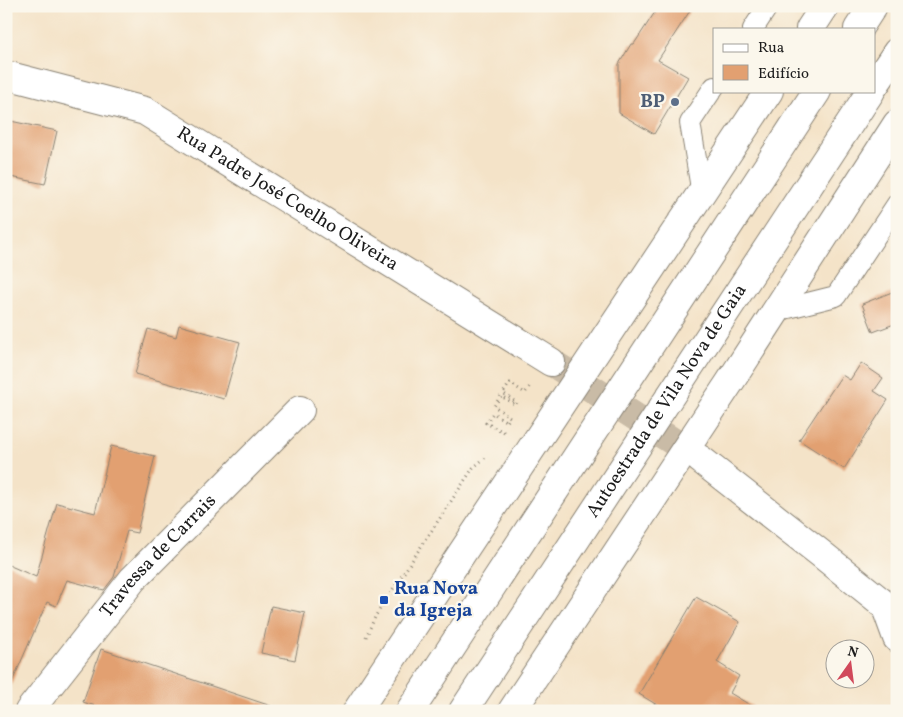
<svg xmlns="http://www.w3.org/2000/svg" width="903" height="717" viewBox="0 0 903 717" font-family="Vollkorn,serif">
<style>
.building{fill:#e2a071}
.lines{fill:none;stroke-linecap:round;stroke-linejoin:round}
.street-tunnel{stroke:#c9bba6;stroke-width:28;stroke-dasharray:28 14;stroke-linecap:butt}
.lane-casing{stroke:#888072;stroke-width:22}
.street-casing{stroke:#888072;stroke-width:30}
.highway-casing{stroke:#888072;stroke-width:30}
.path{stroke:#888072;stroke-width:3;stroke-dasharray:1 4;stroke-linecap:butt}
.lane{stroke:#fff;stroke-width:20}
.street{stroke:#fff;stroke-width:28}
.highway{stroke:#fff;stroke-width:28}
.service-dot{fill:#5c6f8a;stroke:#fbf7ec;stroke-width:2}
.transit-dot{fill:#1a4fb4;stroke:#fbf7ec;stroke-width:2}
.labels{text-anchor:middle;dominant-baseline:central;stroke-width:4.5;stroke-linejoin:round;paint-order:stroke}
.service-label{font-size:19px;font-weight:bold;fill:#4e5e75;stroke:#fbf7ec;text-anchor:end}
.street-label{font-size:19px;fill:#1c1c1c;stroke:#fbf7ec}
.transit-label{font-size:19px;font-weight:bold;fill:#164399;stroke:#fbf7ec;text-anchor:start}
</style>
<rect width="100%" height="100%" fill="#fbf7ec"/>
<filter id="ink" filterUnits="userSpaceOnUse"><feTurbulence type="fractalNoise" baseFrequency=".02" numOctaves="2"/><feDisplacementMap in="SourceGraphic" scale="10" xChannelSelector="R" yChannelSelector="G"/><feConvolveMatrix kernelMatrix="1 2 1 2 8 2 1 2 1" color-interpolation-filters="sRGB"/></filter>
<filter id="wash" filterUnits="userSpaceOnUse"><feTurbulence type="fractalNoise" baseFrequency=".0096" numOctaves="4" result="noise"/><feDisplacementMap in="SourceGraphic" scale="20" xChannelSelector="R" yChannelSelector="G"/><feGaussianBlur stdDeviation="1.12" result="paint"/><feColorMatrix in="noise" values="0 0 0 0 0 0 0 0 0 0 0 0 0 0 0 0 0 1.4 0 .05"/><feComposite in="paint" operator="in"/></filter>
<g filter="url(#wash)">
<rect width="100%" height="100%" fill="#f4e3c8"/>
<g id="blocks">
<!-- building -->
<g class="building">
<path d="M659 6H693L658 60 688 77 654 134 619 113V64L631 44H634Z"/>
<path d="M6 120 57 131 45 184 6 176Z"/>
<path d="M897 290V323L873 332 862 304Z"/>
<path d="M179 325 240 342 224 399 135 374 148 329 176 337Z"/>
<path d="M861 363 883 378 874 391 888 400 844 469 799 440 842 375 850 380Z"/>
<path d="M111 446 155 456 137 533 127 531 114 577 104 590 67 580 56 606 47 602 6 696V564L36 577 57 503 95 513Z"/>
<path d="M696 597 740 622 717 662 739 676 730 693 760 711H667L639 694Z"/>
<path d="M271 606 305 613 295 660 261 653Z"/>
<path d="M101 649 271 706 270 711H111L83 702Z"/>
</g>
</g>
</g>
<g filter="url(#ink)">
<use href="#blocks" fill-opacity="0" stroke="#888072" stroke-width="1"/>
<g class="lines">
<!-- street-tunnel -->
<path class="street-tunnel" d="M551 362 700 459"/>
<!-- lane casing -->
<g class="lane-casing">
<g id="lane">
<path d="M753 29 768 6"/>
<path d="M702 194 690 123 714 87"/>
<path d="M776 311 836 296 897 204"/>
</g>
</g>
<!-- street casing -->
<g class="street-casing">
<g id="street">
<path id="s1" d="M6 75 145 111 551 362"/>
<path d="M700 459 820 553 885 605 897 638"/>
<path id="s2" d="M29 711 133 579 300 410"/>
</g>
</g>
<!-- highway casing -->
<g class="highway-casing">
<g id="highway">
<path d="M810 29 825 6"/>
<path d="M858 29 873 6"/>
<path d="M874 86 897 52"/>
<path d="M357 711 769 91"/>
<path d="M410 711 817 91"/>
<path id="s3" d="M463 711 871 91"/>
<path d="M512 711 730 382 897 124"/>
</g>
</g>
<!-- path -->
<g class="path">
<path d="M504 432 486 423 493 413 507 422 510 417 494 406 501 396 516 405 517 403 503 393 510 383 525 393 531 385"/>
<path d="M366 637 376 615 473 468 487 456"/>
</g>
<!-- lane -->
<use href="#lane" class="lane"/>
<!-- street -->
<use href="#street" class="street"/>
<!-- highway -->
<use href="#highway" class="highway"/>
</g>
</g>
<!-- markers -->
<circle class="service-dot" cx="675" cy="102" r="5"/>
<rect class="transit-dot" x="379" y="595" width="10" height="10" rx="2.5"/>
<g class="labels">
<!-- service labels -->
<g class="service-label">
<text x="665" y="102">BP</text>
</g>
<!-- street labels -->
<g class="street-label">
<text stroke="none"><textPath href="#s1" startOffset="311">Rua Padre José Coelho Oliveira</textPath></text>
<text stroke="none"><textPath href="#s3" startOffset="371">Autoestrada de Vila Nova de Gaia</textPath></text>
<text stroke="none"><textPath href="#s2" startOffset="202">Travessa de Carrais</textPath></text>
</g>
<!-- transit labels -->
<g class="transit-label">
<text x="394" y="589">Rua Nova<tspan x="394" dy="22">da Igreja</tspan></text>
</g>
</g>
<!-- margin -->
<rect width="903" height="717" fill="none" stroke="#fbf7ec" stroke-width="25"/>
<!-- legend -->
<rect x="713" y="28" width="162" height="65" fill="#fbf7ec" stroke="#a29f99"/>
<rect x="723" y="44" width="25" height="8" fill="#ffffff" stroke="#a29f99"/>
<text x="758" y="52" font-size="15" fill="#1c1c1c">Rua</text>
<rect x="723" y="65" width="25" height="15" fill="#e2a071" stroke="#a29f99"/>
<text x="758" y="78" font-size="15" fill="#1c1c1c">Edifício</text>
<!-- north arrow -->
<g transform="translate(850 664) rotate(14)"><circle r="24" fill="#fbf7ec" stroke="#a29f99"/>
<path d="M0-4L9 19L0 12L-9 19Z" fill="#d1495b"/>
<text y="-8" font-size="14" font-weight="bold" text-anchor="middle" fill="#1c1c1c">N</text>
</g>
</svg>
